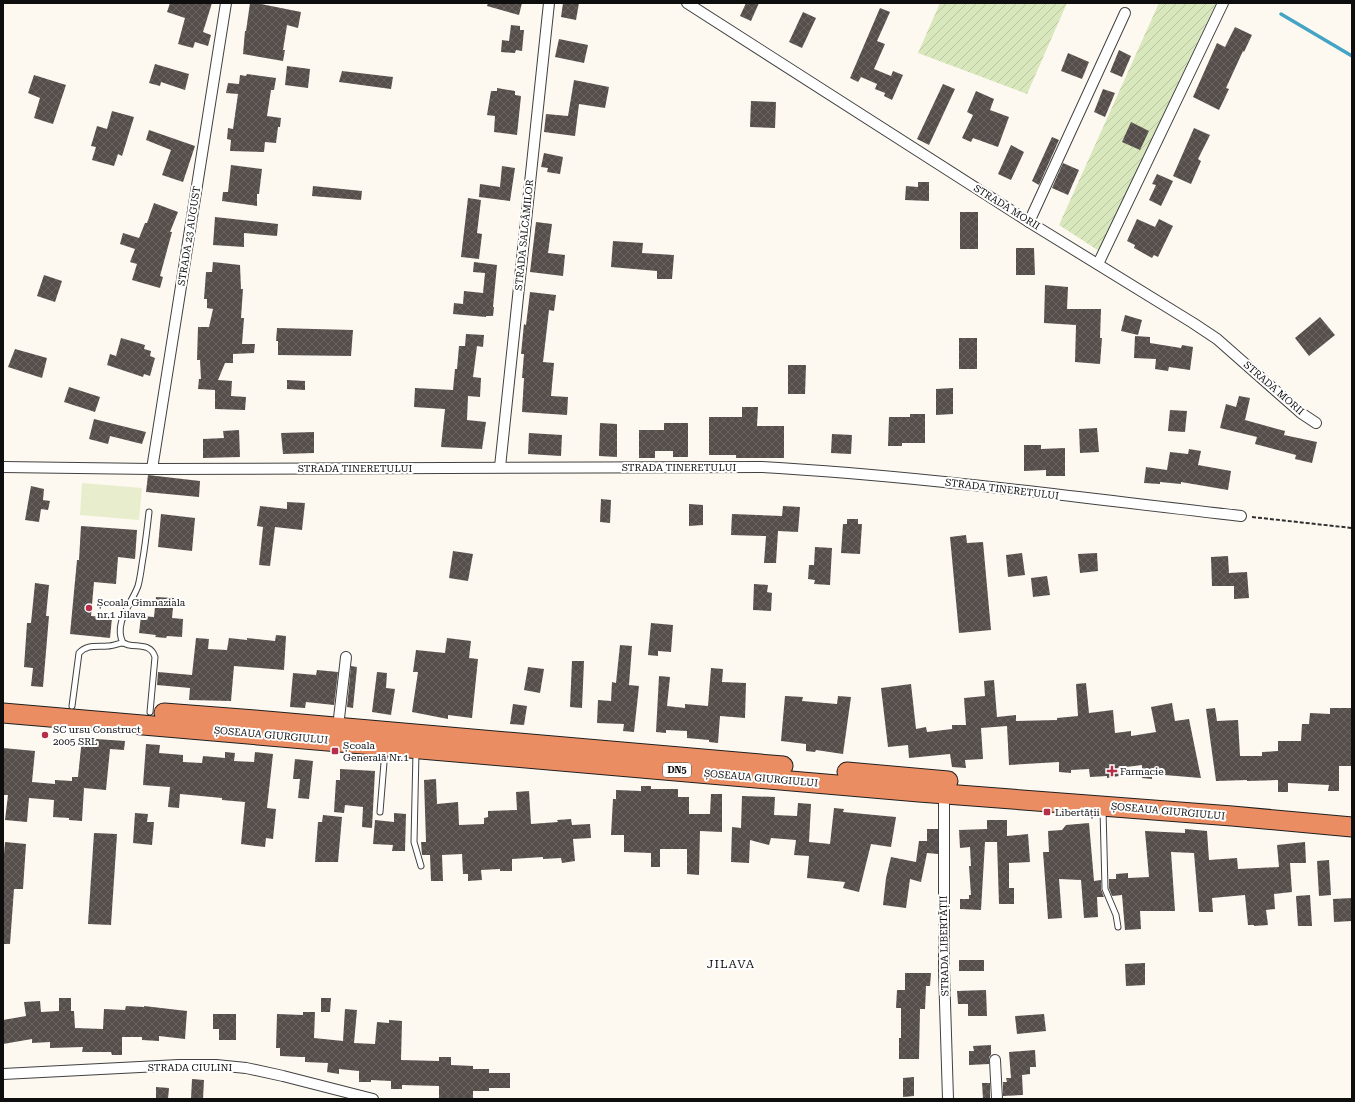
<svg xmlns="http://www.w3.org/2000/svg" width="1355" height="1102" viewBox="0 0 1355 1102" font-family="'Roboto Serif',serif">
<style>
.garden{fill:url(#garden-furrows)}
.pitch{fill:#e8eecd}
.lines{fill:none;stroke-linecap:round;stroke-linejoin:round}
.stream{stroke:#44a4c5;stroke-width:3.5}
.building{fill:url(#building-cross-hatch)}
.lane-casing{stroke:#414141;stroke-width:7}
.street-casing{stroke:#414141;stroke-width:12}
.highway-casing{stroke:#1f1f1f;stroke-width:21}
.path{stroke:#303030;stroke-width:2;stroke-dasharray:4 2;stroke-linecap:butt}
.lane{stroke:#fff;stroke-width:5}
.street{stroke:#fff;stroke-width:10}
.highway{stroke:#eb8d62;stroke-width:19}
.poi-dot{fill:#b62f48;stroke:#fff;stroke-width:1.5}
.labels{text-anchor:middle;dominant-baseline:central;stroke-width:4;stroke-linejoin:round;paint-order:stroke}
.shield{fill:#fff;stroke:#565656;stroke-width:1}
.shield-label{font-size:9px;font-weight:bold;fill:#0e0e0e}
.street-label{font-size:10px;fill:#0e0e0e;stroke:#fff}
.poi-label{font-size:10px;fill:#0e0e0e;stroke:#fff;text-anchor:start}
.quarter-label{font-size:12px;letter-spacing:1px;fill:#0e0e0e;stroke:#fff}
</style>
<defs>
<pattern id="garden-furrows" width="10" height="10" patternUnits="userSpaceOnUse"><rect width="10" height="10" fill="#d8e7bc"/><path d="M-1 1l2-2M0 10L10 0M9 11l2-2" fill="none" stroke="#b8c5a0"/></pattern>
<pattern id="building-cross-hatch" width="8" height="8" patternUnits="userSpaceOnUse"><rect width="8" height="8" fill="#564e4b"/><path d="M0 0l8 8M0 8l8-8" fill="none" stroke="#696361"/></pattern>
</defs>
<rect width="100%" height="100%" fill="#fef9f0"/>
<!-- garden -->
<g class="garden">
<path d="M940 3H1067L1027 94 918 53Z"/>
<path d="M1159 3H1216L1099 251 1059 225Z"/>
</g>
<!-- pitch -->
<path class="pitch" d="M82 483 142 488 139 520 80 515Z"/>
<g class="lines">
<!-- stream -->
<path class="stream" d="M1281 14 1352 56"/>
</g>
<!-- building -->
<g class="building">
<path d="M170 3H212L203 32 211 35 208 46 195 42 193 48 178 44 185 18 167 12Z"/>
<path d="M250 3H256L301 12 298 28 287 25 283 50H285L283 61 243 54 245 31H246Z"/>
<path d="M488 3H522L519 15 487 6Z"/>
<path d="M563 3H579L576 20 561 17Z"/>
<path d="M746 3H759L751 21 740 16Z"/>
<path d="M880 8 890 12 877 41 885 44 874 69 891 76 893 71 903 75 892 100 884 96 885 93 875 89 877 84 861 77 858 82 850 78Z"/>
<path d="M803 12 816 18 802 48 789 42Z"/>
<path d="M511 25 520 26V30H524L522 51 516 50 515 53 501 52 502 40 509 41Z"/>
<path d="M1235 27 1252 35 1244 52 1243 51 1226 88 1229 89 1219 110 1193 97 1217 43 1225 47Z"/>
<path d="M559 39 588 45 584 63 555 57Z"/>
<path d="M1119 50 1131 56 1122 77 1110 72Z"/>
<path d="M1068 53 1089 62 1082 79 1061 71Z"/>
<path d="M155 64 189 74 185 90 161 82 160 86 149 83Z"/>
<path d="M287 66 310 69 308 88 285 85Z"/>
<path d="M342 71 393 77 391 89 339 82Z"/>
<path d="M247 74 276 78 274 90H271L267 116 281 118 280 127H278L276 143 265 142 264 152 230 151 231 140 227 139 228 128 233 129 238 94 226 93 228 83 239 84 240 75 246 76Z"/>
<path d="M34 75 66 85 53 124 34 118 40 98 28 93Z"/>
<path d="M574 80 609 87 605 108 579 104 575 136 544 132 546 114 568 116Z"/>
<path d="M943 84 955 89 929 145 917 139Z"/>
<path d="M497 88 515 91V95L521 96 517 135 494 132 495 116 487 115 491 91H497Z"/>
<path d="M1103 89 1115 93 1105 117 1094 112Z"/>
<path d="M976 91 994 99 990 110 1009 117 998 147 973 138 971 142 962 138 973 115 967 112Z"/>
<path d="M751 101 776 102 775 128 750 127Z"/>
<path d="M112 111 134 117 122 156 118 154 114 166 92 160 96 147 91 146 97 126 107 129Z"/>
<path d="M1131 122 1149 131 1140 150 1122 142Z"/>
<path d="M1194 128 1210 135 1198 159 1201 161 1191 184 1173 176Z"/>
<path d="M149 130 195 146 183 182 162 175 171 150 146 140Z"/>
<path d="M1052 137 1059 140 1039 185 1032 181Z"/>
<path d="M1011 145 1024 152 1011 180 998 174Z"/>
<path d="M544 153 563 157 560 174 547 172 548 168 541 167Z"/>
<path d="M1063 163 1079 170 1068 195 1052 188Z"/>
<path d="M231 165 262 169 259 194H257V206L222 201 223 192H228Z"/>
<path d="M502 166 515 168 510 201 479 197 480 184 500 187Z"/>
<path d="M1157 174 1173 181 1161 206 1149 200 1156 185 1152 184Z"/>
<path d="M918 182H929V201L905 200 906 186 918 187Z"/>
<path d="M313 186 362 191 361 200 312 196Z"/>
<path d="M468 198 481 200 477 233 482 234 479 259 461 257Z"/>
<path d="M154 203 178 212 170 232H172L160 276 163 277 160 288 132 280 137 264 130 262 135 249 120 244 123 233 139 238 145 223H147Z"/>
<rect x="960" y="212" width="18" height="37"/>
<path d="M215 217 278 224 277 236 244 233V247L213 245Z"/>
<path d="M1137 219 1155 227 1159 219 1173 226 1158 257 1154 255 1152 258 1134 248 1135 245 1127 241Z"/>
<path d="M536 222 552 224 548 253 565 255 563 276 530 272Z"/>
<path d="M613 241 643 243 642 253 674 255 672 279H657V271L611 267Z"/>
<path d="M1016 248H1034L1035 275H1016Z"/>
<path d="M213 262 240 265 241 289H243L241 318H244L242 344H255L254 353 233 354V363H225L218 380 232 381 231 396 246 397 245 410 215 409V390L198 389 199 379H201L200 360H197L198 327H209L213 309 207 308V299H204L206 272H212Z"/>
<path d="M474 262 497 265 493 307H494L493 316H486V317L453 314 454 303 463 304 464 291 483 293 485 273 473 272Z"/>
<path d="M44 275 62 281 55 302 37 296Z"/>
<path d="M1045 285 1068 287 1067 309H1101L1100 338H1102L1100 364 1075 362 1076 325 1044 323Z"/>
<path d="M530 292 556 295 554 311 549 310 543 362 554 363 551 396 568 397 567 415 522 412 524 378H522L524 354H521L524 324 526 325Z"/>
<path d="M1125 315 1142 320 1138 335 1121 331Z"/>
<path d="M1320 317 1335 335 1309 356 1295 338Z"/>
<path d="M277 328 353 330 351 356 278 355V341H276Z"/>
<path d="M466 334 484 335 483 347 477 346 473 377 481 378 480 397 468 396 467 420 486 422 482 449 441 447 445 409 414 407 415 388 453 390 455 369H457L459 346H465Z"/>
<path d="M1135 336 1150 337V343L1181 348 1182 345 1193 347 1190 370 1169 367 1168 371 1155 369 1156 359 1134 358Z"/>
<path d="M121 338 145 345 144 349 151 351 150 356 155 358 150 376 144 374 143 377 107 365 110 354 116 356Z"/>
<rect x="959" y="338" width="18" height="31"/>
<path d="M15 349 47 358 42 378 8 367Z"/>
<path d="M788 365H806L805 394H788Z"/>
<path d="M287 380 305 381V390L287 389Z"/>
<path d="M69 387 100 397 95 412 64 402Z"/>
<path d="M953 388V414L936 415V389Z"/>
<path d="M1239 396 1250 398 1245 420 1285 431 1284 435 1317 442 1312 463 1295 459 1296 455 1255 444 1257 437 1220 428 1226 404 1236 407Z"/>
<path d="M742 407H758L757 426H784V458H736V455H709V417H742Z"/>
<path d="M1170 410 1187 411 1185 432 1168 431Z"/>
<path d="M910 414H925V443H902V446H888L889 417H910Z"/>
<path d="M94 419 146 432 142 444 110 436 108 444 89 439Z"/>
<path d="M600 423 617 424V457L599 456Z"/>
<path d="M664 423H688V457H673V451H655V458H639V430H664Z"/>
<path d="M1097 428 1099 452 1080 453 1079 429Z"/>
<path d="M239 430 240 457 203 458V439L224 438 223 431Z"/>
<path d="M314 432V453L283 454 281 433Z"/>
<path d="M529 433 562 435 561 456 528 454Z"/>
<path d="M832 434 852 435 851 454 831 453Z"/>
<path d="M1024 445H1041V449L1065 448V476H1046V470L1024 471Z"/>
<path d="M1189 449 1201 451 1198 465 1231 471 1228 490 1181 482V484L1160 482V484L1144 483 1146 467 1167 470 1170 452 1188 454Z"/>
<path d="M148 475 200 481 199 497 146 492Z"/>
<path d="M31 486 44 489 43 500 50 501 48 510 41 509 39 522 25 520Z"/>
<path d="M601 499 611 500 610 523 600 522Z"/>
<path d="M287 502 305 503 302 530 275 527 270 566 259 565 263 527 257 526 260 506 287 509Z"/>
<path d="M689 504 703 505V525L689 526Z"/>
<path d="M783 506 800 507 798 532 778 531 776 563H764L766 536 731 535 732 514 782 516Z"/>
<path d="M161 514 195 518 192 551 158 547Z"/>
<path d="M847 519H858V524H862L860 554 841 553 843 524H847Z"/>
<path d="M81 526 137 530 135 559 118 557 116 584 94 582 91 616 112 618 110 638 70 634 77 560H79Z"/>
<path d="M966 535 967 543 983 542 991 630 959 633 950 537Z"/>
<path d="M815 547 832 548 830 585 814 584 815 580 808 579 809 565H814Z"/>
<path d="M453 551 473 554 468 581 449 578Z"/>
<path d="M1022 553 1025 575 1008 577 1006 555Z"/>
<path d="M1097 553 1098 571 1080 573 1078 554Z"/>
<path d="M1228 556 1229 573 1247 572 1249 598 1234 599V586H1212L1211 557Z"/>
<path d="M1047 576 1050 595 1033 597 1031 578Z"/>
<path d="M35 583 49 585 46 616H49L43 687 31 686 33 668 24 667 27 623H31Z"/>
<path d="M754 584 768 585 767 592 772 593 771 611 753 610Z"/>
<path d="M156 597 174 598 172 618 183 619 182 637 167 636 166 638 155 637 156 635 139 633 141 616 154 617Z"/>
<path d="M651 623 673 625 671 652 658 651V656L648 655Z"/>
<path d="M276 635 286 636 284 670 234 666 231 701 189 700 190 688 157 685 158 672 192 675 196 638 209 639 208 649 227 650 229 638 247 640V638L275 641Z"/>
<path d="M447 638 471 641 469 658 478 659 472 718 448 715V719L412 712 418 672H413L416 650 445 653Z"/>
<path d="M620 645 632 646 629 685 639 686 634 732 623 731 624 724 597 723 598 700 611 701 612 682 616 683Z"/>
<path d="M572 661H584L582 708 570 707Z"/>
<path d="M351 666 357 667 353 708 347 707Z"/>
<path d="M528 667 544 669 540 693 524 690Z"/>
<path d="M711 668 723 669 722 682 746 683 745 718 720 716 718 743 709 742V740L687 738V731L666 730V733L656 732 659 676 670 677 667 706 685 708V704L708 706Z"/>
<path d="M317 670 338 672 334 705 306 702 305 708 290 707 293 673 316 675Z"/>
<path d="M377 672 387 673 386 688 395 689 391 715 372 712Z"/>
<path d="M994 680 997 717 1016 715V721L1057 720V718L1078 716 1076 684 1086 683 1089 713 1113 710 1115 733 1131 731V736L1156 732 1151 707 1172 703 1175 721 1189 719 1201 778 1152 774V779L1142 778V765L1118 768 1119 776 1107 778V776L1090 777 1089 769 1071 770V773L1059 772V762L1009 765 1007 726 981 728 983 759 965 760 966 768 952 767 950 754 909 758 908 745 888 747 881 688 911 684 916 729 926 727 927 732 952 729V725H966L964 698 985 696 984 681Z"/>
<path d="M785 696 803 697 802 701 837 704 838 696 851 697 843 754 816 750 815 752 806 751V744L781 741Z"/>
<path d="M513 704 527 706 524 725 510 724Z"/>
<path d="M1215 708 1217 721 1238 720 1240 756H1262V752L1278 751V741H1301L1302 724H1309L1310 713 1330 714V708H1352V766H1339V791H1328L1329 785 1288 783V792H1278V780L1247 781V780L1216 781 1206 709Z"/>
<path d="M82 738 125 741 124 750 110 749 106 790 84 788 82 821 69 820V818L53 817 54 800 29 798 27 822 5 820 8 795H3V748L35 751 32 782 55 784V780L72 781V777H78Z"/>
<path d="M146 744 160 745 159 753 183 755V762L202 763 203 756 225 758V752L235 753 234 761 254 762 255 752 273 754 267 808 276 809 273 839 266 838 265 847 241 844 245 802 222 800V798L180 794 179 808 168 807 170 787 143 785Z"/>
<path d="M295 759 313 761 309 799 298 798 300 779H293Z"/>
<path d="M340 769 375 771 372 828 362 827 363 807 345 805 344 813 334 812 336 780H340Z"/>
<path d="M436 779 437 804 458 802 459 825 484 824V818L488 817V811L517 810 516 792 529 791 531 824 558 822 557 820 571 819 572 825 590 824 591 838 573 839 575 861 562 863 561 858 543 859V857L512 859V871H500V869L481 870 482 880 468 881V874H463L462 854 442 855 443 881H431L430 855H422L421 842H426L424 780Z"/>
<path d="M641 786H651V789H678V797H689V814H710L711 794H722V832L700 831 699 875 687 874V849H660V867H651V853L624 852V835H611L613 799H616V790L641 791Z"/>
<path d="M742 796 775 797 774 815 797 816 798 803 811 804 809 842 830 844 834 808 844 809 843 812 896 817 891 847 871 844 859 892 843 888 845 882 807 878 809 856 794 855 796 840 771 838 769 845 750 840 749 863 731 862 732 827 741 828Z"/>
<path d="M135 813 148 814 147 822H154L152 845 133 843Z"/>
<path d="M394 813 406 814 405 851H392L393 845 373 844 375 820 394 822Z"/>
<path d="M323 815 342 817 338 862H315L318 822H322Z"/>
<path d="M987 820H1007V836L1028 834 1030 862 1009 863V888H1014V904H999L997 842H985L981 910 960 909V899H969V895H971L969 866H971L970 847 960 848 959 830 987 829Z"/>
<path d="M1089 823 1094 881 1101 880V889L1104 897H1097L1098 917 1084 918 1081 880 1059 879 1062 918 1048 919 1043 852H1049L1048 831 1062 830 1066 825Z"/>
<path d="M927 829H938V854L927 853 921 882 910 879 906 908 883 905 886 878 891 857 916 862 919 841H927Z"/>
<path d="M1185 829 1207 831 1209 860 1237 858 1238 869 1279 867 1277 845 1305 842 1306 863H1290L1292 892 1274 894 1275 909 1266 910 1268 925 1254 926V925H1248L1245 895 1212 898 1213 912H1199L1194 853 1171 852 1175 911H1140L1141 929 1125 930 1122 895 1112 896 1109 888V879H1116V874L1128 873V878L1149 877 1145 831 1185 833Z"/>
<path d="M94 833 117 834 111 925 88 924Z"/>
<path d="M5 842 26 844 23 889H14L10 944H3V866Z"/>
<path d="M1329 860 1331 895 1319 896 1317 861Z"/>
<path d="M1310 895 1312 926H1298L1296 896Z"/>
<path d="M1352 898V921L1334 922 1333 899Z"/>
<rect x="959" y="960" width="25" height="11"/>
<path d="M1145 963V985L1126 986 1125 964Z"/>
<path d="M905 973H931L930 986H926L925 1009H920L919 1059H899V1038H901V1008H896L897 990H905Z"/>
<path d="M986 990 987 1016H968V1004H958L957 991Z"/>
<path d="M59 998H71V1011H74L75 1028 103 1029 104 1009 125 1010 126 1006 144 1007V1006L187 1011 185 1039 159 1036V1041L142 1040V1037H122V1055H112L111 1052H82L83 1047 50 1048V1042L32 1043V1039L3 1044V1020L26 1016 24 1002 40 1001 41 1012 59 1011Z"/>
<path d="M321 998H331L330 1012H321Z"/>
<path d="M345 1009 357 1010 354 1043 375 1044 377 1022 389 1023V1020L402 1021 401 1060 439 1061V1057H451V1065L473 1066V1069H489V1073H510V1088H489V1091H473V1099H439V1086L402 1085V1089H391V1081L371 1080V1082H359V1071L339 1069V1074L327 1072 328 1063 305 1062V1057H301L280 1056V1048H276L277 1014 303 1015V1012H315L314 1038 343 1041Z"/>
<path d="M213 1014H236V1040H219V1029H213Z"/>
<path d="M1044 1014 1046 1031 1017 1034 1015 1016Z"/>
<path d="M991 1045V1055L989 1057V1064L969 1065V1051H974L973 1046Z"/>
<path d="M1035 1050 1036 1067H1030V1074L1022 1075 1023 1095 1003 1096V1082H1007L1006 1078H1011L1009 1052Z"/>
<path d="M914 1077V1096L903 1097V1078Z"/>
<path d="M192 1079 204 1080 203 1099H191Z"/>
<path d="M982 1083H990V1099H983Z"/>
<path d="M156 1087 169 1088 168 1099H156Z"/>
</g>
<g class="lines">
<!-- lane casing -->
<g class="lane-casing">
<g id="lane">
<path d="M123 643C113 623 132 603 138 586 140 579 141 571 142 564 145 547 147 530 149 512"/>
<path d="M72 706 79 653C87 644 97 647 108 646 113 646 119 643 123 643 125 643 127 645 129 645 140 647 151 644 155 657L150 712"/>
<path d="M416 752 414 842 421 866"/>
<path d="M1103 809 1105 889 1116 915 1118 927"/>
<path d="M380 812 385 750"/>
</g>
</g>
<!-- street casing -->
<g class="street-casing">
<g id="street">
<path d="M687 3 1029 222 1193 323 1217 339 1301 413 1316 423"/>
<path d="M1029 222 1125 13"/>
<path d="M1098 264 1223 3"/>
<path d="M3 467 152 469 762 467C922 476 1081 498 1241 516"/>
<path d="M500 467 549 3"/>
<path d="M152 469 226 3"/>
<path d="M338 727 346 657"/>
<path d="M944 793V970L948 1099"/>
<path d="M995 1060 997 1099"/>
<path d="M3 1074 179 1065H216L246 1068 283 1076 373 1099"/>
</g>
</g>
<!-- highway casing -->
<g class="highway-casing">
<g id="highway">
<path d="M3 713 919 792 1232 816 1352 827"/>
<path d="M164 713 255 720 783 766"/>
<path d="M847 772 948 781"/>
</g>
</g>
<!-- path -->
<path class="path" d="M1252 517 1352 528"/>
<!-- lane -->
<use href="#lane" class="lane"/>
<!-- street -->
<use href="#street" class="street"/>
<!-- highway -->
<use href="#highway" class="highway"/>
</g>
<!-- markers -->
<g class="poi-dot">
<circle cx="89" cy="608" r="4"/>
<circle cx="45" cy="735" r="4"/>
<rect x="331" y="747" width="8" height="8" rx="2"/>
<path d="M1110 765h4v4h4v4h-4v4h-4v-4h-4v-4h4z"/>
<rect x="1043" y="808" width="8" height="8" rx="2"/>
</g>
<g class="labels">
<!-- shield labels -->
<rect class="shield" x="663" y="763" width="28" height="14" rx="3"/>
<g class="shield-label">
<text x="677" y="770">DN5</text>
</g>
<!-- street labels -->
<g class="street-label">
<text transform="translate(1007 207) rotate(32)">STRADA MORII</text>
<text transform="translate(524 235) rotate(-84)">STRADA SALCÂMILOR</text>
<text transform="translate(189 236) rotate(-81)">STRADA 23 AUGUST</text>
<text transform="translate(1274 388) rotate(41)">STRADA MORII</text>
<text x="679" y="467">STRADA TINERETULUI</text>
<text x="355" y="468">STRADA TINERETULUI</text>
<text transform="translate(1002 489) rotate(7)">STRADA TINERETULUI</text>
<text transform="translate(271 735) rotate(5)">ȘOSEAUA GIURGIULUI</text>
<text transform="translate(761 778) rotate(5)">ȘOSEAUA GIURGIULUI</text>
<text transform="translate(1168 811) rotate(5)">ȘOSEAUA GIURGIULUI</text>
<text transform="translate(944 946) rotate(-91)">STRADA LIBERTĂȚII</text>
<text x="190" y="1067">STRADA CIULINI</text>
</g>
<!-- poi labels -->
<g class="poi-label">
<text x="97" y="602">Școala Gimnaziala<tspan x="97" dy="12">nr.1 Jilava</tspan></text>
<text x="53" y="729">SC ursu Construct<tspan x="53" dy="12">2005 SRL</tspan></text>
<text x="343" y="745">Școala<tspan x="343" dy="12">Generală Nr.1</tspan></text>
<text x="1120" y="771">Farmacie</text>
<text x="1055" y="812">Libertății</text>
</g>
<!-- quarter labels -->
<g class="quarter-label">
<text x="731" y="964">JILAVA</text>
</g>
</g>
<!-- border -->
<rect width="1355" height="1102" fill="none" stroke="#0e0e0e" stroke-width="8"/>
</svg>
